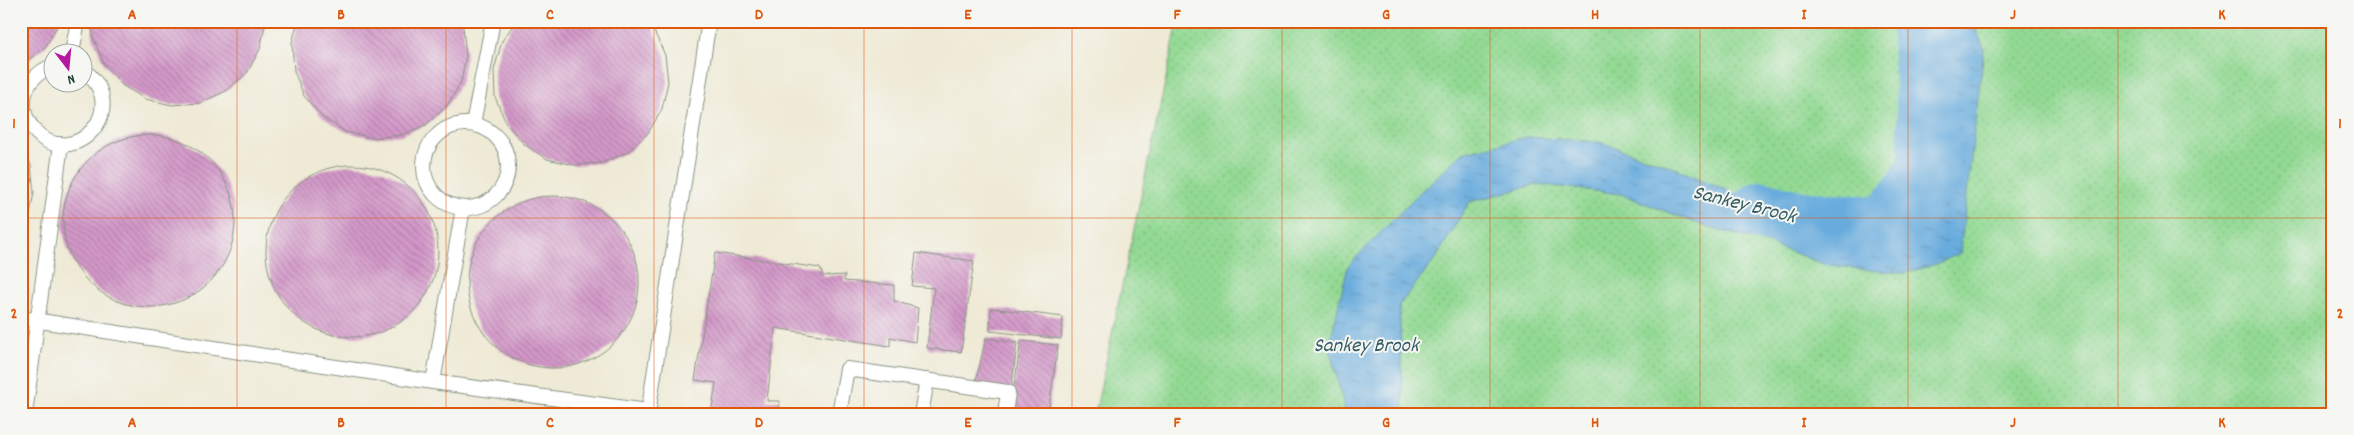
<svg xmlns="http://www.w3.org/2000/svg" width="2354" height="435" viewBox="0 0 2354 435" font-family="Dekko,sans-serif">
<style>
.grass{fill:url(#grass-dots);stroke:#588b64}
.water{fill:url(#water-ripples);stroke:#447488}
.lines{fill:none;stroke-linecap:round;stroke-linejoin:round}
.river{stroke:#68abdd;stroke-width:60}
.building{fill:url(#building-back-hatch)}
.lane-casing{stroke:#879484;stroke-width:16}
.lane{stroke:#fff;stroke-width:14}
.grid{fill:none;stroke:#de580e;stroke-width:1;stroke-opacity:0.55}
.labels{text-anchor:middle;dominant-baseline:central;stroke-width:4;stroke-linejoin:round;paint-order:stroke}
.water-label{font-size:21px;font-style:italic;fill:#355e67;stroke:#f6f6f2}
.neatline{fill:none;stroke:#de580e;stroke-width:2}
.grid-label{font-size:16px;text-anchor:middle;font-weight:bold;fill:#de580e}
</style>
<defs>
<pattern id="grass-dots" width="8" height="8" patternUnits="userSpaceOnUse" patternTransform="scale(1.25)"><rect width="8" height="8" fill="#92d993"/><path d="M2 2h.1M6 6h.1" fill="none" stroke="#7dbb7f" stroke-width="1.8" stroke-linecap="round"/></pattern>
<pattern id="water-ripples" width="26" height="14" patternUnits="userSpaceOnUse" patternTransform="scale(1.25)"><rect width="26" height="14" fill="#68abdd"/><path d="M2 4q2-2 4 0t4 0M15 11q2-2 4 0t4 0" fill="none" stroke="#558cb4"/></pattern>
<pattern id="building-back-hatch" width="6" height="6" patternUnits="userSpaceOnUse" patternTransform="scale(1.25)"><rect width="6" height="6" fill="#d498c9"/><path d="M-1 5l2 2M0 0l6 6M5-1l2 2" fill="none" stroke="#ab7da4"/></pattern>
</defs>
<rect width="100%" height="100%" fill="#f6f6f2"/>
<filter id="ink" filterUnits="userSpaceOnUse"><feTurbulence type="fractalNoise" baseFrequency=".02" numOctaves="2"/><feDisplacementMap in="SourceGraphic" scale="10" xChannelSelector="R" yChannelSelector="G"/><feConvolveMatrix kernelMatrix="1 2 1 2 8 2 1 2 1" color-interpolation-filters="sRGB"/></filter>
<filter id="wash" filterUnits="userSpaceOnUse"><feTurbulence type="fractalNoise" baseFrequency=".0096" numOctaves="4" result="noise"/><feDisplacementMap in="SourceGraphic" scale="20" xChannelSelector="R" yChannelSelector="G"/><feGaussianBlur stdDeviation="1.12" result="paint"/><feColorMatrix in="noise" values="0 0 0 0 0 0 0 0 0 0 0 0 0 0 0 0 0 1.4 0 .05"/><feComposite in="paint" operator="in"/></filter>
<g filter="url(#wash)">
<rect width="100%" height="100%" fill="#efead5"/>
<!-- grass -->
<g class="grass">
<path d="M1178 21H1927L1928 158 1905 215 1855 227 1731 192 1665 164 1599 142 1527 137 1329 346 1346 414H1095Z"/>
<path d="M1972 21H2333V414H1404L1399 305 1434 261 1469 202 1537 184 1621 194 1707 227 1764 242 1824 264 1905 273 1939 263 1984 49Z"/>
</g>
<!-- water -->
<path class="water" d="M1927 21H1972L1984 48 1960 253 1939 263 1905 273 1858 269 1824 264 1764 242 1707 227 1621 194 1537 184 1469 202 1434 261 1399 305 1404 414H1346L1329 346 1348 266 1418 194 1462 153 1527 137 1599 142 1665 164 1731 192 1855 227 1905 215 1928 158Z"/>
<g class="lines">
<!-- river -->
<path class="river" d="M1762 211 1800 221 1887 227 1930 169 1921 21"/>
</g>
<g id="blocks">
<!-- building -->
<g class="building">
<path d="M21 21H60L46 46 21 66Z"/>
<path d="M92 21H266L260 49 247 73 226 91 200 103 172 105 145 99 122 85 104 64 93 37Z"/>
<path d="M298 21H460L463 27 466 55 461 82 447 106 426 125 401 135 373 138 346 132 322 117 304 96 294 71 292 43Z"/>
<path d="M516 21H645L652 27 665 55 668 82 662 109 648 133 628 152 602 163 575 165 547 159 524 144 506 123 495 97 494 70 502 41Z"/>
<circle cx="149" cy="221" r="86"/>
<path d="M21 145 31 165 34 192 29 219 21 232Z"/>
<circle cx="352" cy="251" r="86"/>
<circle cx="553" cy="282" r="86"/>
<path d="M715 253 820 268 823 276 845 275 844 281 894 285V301L918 308 915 342 890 337V346L775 328 767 401H780L778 414H711L716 383 695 380Z"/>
<path d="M916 253 974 261 961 352 927 348 934 288 912 286Z"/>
<path d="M991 308 1063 317 1061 339 990 331Z"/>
<path d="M986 338 1017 343 1011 391 975 385Z"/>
<path d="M1021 341 1058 345 1048 414H1010Z"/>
</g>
</g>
</g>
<g filter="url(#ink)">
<use href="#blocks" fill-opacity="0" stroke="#879484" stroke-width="1"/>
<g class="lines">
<!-- lane casing -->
<g class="lane-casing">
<g id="lane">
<path d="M72 52 78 21"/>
<path d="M52 66C38 72 26 83 24 99 22 111 27 122 35 131 71 173 136 108 82 69"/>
<circle cx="466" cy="166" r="42"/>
<path d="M473 124 493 21"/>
<path d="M21 318 433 382 648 411"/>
<path d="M433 382 463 208"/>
<path d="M25 414 61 144"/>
<path d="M648 414 709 21"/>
<path d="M839 414 847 369 1008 392 1005 414"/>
<path d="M921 414 927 380"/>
</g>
</g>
<!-- lane -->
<use href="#lane" class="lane"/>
</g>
</g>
<!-- grid -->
<path class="grid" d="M237 21V414M446 21V414M654 21V414M864 21V414M1072 21V414M1282 21V414M1490 21V414M1700 21V414M1908 21V414M2118 21V414M21 218H2333"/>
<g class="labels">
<!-- water labels -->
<g class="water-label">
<text transform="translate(1744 206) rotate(14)">Sankey Brook</text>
<text x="1366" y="347">Sankey Brook</text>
</g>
</g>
<!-- margin -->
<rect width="2354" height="435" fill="none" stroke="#f6f6f2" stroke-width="55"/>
<!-- north arrow -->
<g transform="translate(68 68) rotate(164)"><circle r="24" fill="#f6f6f2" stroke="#a0aca6"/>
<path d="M0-4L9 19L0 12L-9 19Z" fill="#b5179e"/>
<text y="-8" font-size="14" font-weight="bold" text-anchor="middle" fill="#1f3d34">N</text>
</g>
<rect x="28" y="28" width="2298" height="380" class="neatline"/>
<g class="grid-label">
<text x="132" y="19">A</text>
<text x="341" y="19">B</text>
<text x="550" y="19">C</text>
<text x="759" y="19">D</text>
<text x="968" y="19">E</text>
<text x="1177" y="19">F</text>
<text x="1386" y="19">G</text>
<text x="1595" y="19">H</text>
<text x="1804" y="19">I</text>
<text x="2013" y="19">J</text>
<text x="2222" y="19">K</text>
<text x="14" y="128">1</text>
<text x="2340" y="128">1</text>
<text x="14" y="318">2</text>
<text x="2340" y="318">2</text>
<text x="132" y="427">A</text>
<text x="341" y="427">B</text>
<text x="550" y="427">C</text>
<text x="759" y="427">D</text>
<text x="968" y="427">E</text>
<text x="1177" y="427">F</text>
<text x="1386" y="427">G</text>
<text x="1595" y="427">H</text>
<text x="1804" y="427">I</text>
<text x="2013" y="427">J</text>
<text x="2222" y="427">K</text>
</g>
</svg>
